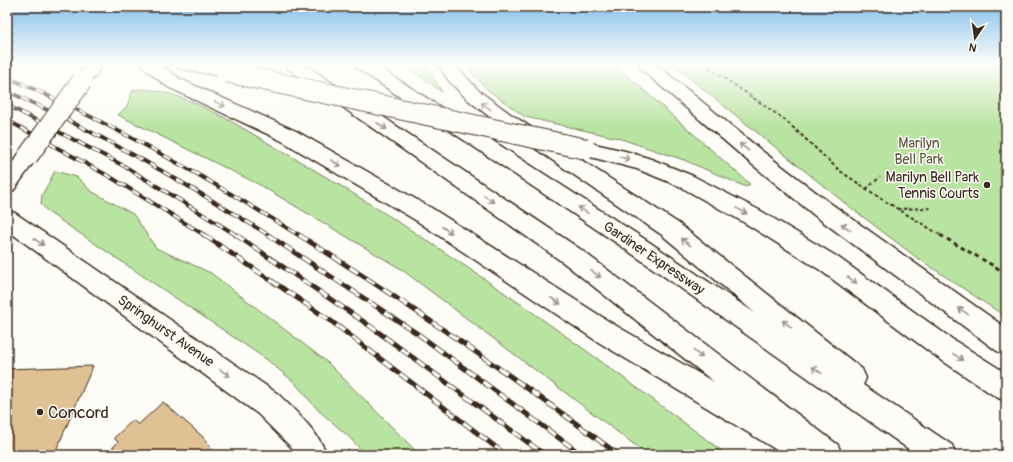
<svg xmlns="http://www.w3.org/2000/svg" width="1013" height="462" viewBox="0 0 1013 462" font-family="Pangolin,sans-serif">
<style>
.green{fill:#b9e3a0;stroke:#7a865f}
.building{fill:#e0c193;stroke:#3b2a1e}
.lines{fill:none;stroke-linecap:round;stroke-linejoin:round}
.minor-casing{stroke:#3b2a1e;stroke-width:3}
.tertiary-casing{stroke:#3b2a1e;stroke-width:3}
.trunk-casing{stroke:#3b2a1e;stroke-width:3}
.motorway-casing{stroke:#3b2a1e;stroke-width:3}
.path-far1{stroke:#3b2a1e;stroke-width:2;stroke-dasharray:3.5 2.5;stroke-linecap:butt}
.path{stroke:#3b2a1e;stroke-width:3;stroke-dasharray:4.5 3.5;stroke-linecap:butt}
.minor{fill:#fdfcf7;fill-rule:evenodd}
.tertiary{fill:#fdfcf7;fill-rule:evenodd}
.trunk{fill:#fdfcf7;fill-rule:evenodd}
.motorway{fill:#fdfcf7;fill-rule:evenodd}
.rail-far1-casing{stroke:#3b2a1e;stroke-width:4}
.rail-casing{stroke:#3b2a1e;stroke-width:5}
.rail-far1{stroke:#fdfcf7;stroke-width:2.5;stroke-dasharray:8;stroke-linecap:butt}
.rail{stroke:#fdfcf7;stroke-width:3.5;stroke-dasharray:10;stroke-linecap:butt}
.tertiary-bridge-casing{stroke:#3b2a1e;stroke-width:22;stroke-linecap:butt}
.trunk-bridge-casing{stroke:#3b2a1e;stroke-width:22;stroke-linecap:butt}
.tertiary-bridge{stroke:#fdfcf7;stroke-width:20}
.trunk-bridge{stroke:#fdfcf7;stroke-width:20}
.oneway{stroke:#9c938a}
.poi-dot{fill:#3b2a1e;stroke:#fdfcf7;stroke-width:1.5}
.labels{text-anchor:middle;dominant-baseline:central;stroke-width:3;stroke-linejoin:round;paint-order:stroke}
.park-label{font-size:14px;fill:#5a583e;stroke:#fdfcf7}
.poi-label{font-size:14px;fill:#3b2a1e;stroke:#fdfcf7;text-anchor:end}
.street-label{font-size:14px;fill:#3b2a1e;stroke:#fdfcf7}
.near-poi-label{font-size:17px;fill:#3b2a1e;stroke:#fdfcf7;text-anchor:start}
</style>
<rect width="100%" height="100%" fill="#fdfcf7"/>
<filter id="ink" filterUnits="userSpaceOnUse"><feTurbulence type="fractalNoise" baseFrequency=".025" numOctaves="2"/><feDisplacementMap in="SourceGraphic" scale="8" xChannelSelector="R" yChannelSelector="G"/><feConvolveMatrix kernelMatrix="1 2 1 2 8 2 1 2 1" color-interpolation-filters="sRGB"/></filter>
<g filter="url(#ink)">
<!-- green -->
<g class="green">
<path d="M403 64H426L442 92Z"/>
<path d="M463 64H614L750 184 746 187 684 160 618 138 525 117 488 90Z"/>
<path d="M672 64H1006V317L916 257 846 204Z"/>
<path d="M144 89C191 93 241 128 282 151 438 241 584 347 727 455H648L401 269 258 184 118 115 127 106 133 90Z"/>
<path d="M55 171 77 177 91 191 133 214 156 248 211 273 327 362 420 455H366L347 435 318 410 294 382 266 359 48 212 41 204 42 195Z"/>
</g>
<!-- building -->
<g class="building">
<path d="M93 366 54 455H7V369Z"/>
<path d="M163 402 203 437 216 455H106L118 442 114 438 133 420 138 425Z"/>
</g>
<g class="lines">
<!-- minor casing -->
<g class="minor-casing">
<path id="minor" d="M7 211 15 213 278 394C297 413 317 430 327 455H296L291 447 258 414 7 230Z"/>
</g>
<!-- tertiary casing -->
<g class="tertiary-casing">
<g id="tertiary">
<path d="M86 64H103C96 75 90 88 76 85L73 81Z"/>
<path d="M28 149 35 151 38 156 14 190 7 193V170L21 151Z"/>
</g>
</g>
<!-- trunk casing -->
<g class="trunk-casing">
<g id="trunk">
<path d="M176 64H210L232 68 235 72 232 76 226 77 178 68Z"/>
<path d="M638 64H656L762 151 830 203 1006 328V355L997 351 814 215 748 161 640 68Z"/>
<path d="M586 142 625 151 651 159 693 176 761 211 836 256 952 339 1006 373V401L996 397 934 355 820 270 745 223 679 186 637 169 579 154 576 149 579 144Z"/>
</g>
</g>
<!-- motorway casing -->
<g class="motorway-casing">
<g id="motorway">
<path d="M142 64H160L180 79 296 131 433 209 613 324 714 382 564 263 287 68 285 64H304L580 249 838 445 842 455H785L595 340 417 221 282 141 168 87 144 68Z"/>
<path d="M355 64H374L640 236 755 313 662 235 495 121 467 99 450 82 437 64H454L479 91 509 113 678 223 862 369 866 378 863 385 952 445 956 455H917L624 248 357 68Z"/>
</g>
</g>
<!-- path-far1 -->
<g class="path-far1">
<path d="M704 64 784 119 840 171 880 198 942 236"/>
<path d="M866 189 880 177"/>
<path d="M897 209 932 208"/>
</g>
<!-- path -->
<path class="path" d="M940 235 1006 273"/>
<!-- minor -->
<use href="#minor" class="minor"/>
<!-- tertiary -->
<use href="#tertiary" class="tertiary"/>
<!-- trunk -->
<use href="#trunk" class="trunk"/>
<!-- motorway -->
<use href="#motorway" class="motorway"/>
<!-- rail-far1 casing -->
<g class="rail-far1-casing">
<g id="rail-far1">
<path d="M7 77C109 122 206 177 300 236"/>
<path d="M7 91C98 132 185 183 270 236"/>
<path d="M7 105 124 166 238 236"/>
<path d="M7 120 112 178 206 236"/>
</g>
</g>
<!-- rail casing -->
<g class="rail-casing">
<g id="rail">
<path d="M204 235 331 321 506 455"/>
<path d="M236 235 370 326 545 455"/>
<path d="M268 235 418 334 582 455"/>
<path d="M299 235C409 304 515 378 619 455"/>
</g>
</g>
<!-- rail-far1 -->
<use href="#rail-far1" class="rail-far1"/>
<!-- rail -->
<use href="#rail" class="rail"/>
<!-- tertiary-bridge casing -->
<g class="tertiary-bridge-casing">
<path id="tertiary-bridge" d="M28 156 82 81"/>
</g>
<!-- trunk-bridge casing -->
<g class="trunk-bridge-casing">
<path id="trunk-bridge" d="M226 72 586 149"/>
</g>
<!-- tertiary-bridge -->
<use href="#tertiary-bridge" class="tertiary-bridge"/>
<!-- trunk-bridge -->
<use href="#trunk-bridge" class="trunk-bridge"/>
</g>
<!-- one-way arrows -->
<defs><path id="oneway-shaft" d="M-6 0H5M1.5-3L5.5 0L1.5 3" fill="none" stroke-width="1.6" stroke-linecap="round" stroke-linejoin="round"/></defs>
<g class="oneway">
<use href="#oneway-shaft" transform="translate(220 104) rotate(25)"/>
<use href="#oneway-shaft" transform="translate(486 106) rotate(-143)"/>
<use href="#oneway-shaft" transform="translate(382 126) rotate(35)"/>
<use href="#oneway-shaft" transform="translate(744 147) rotate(-140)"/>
<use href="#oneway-shaft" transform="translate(624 158) rotate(15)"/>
<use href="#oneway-shaft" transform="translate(336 163) rotate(30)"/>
<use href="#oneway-shaft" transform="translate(489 199) rotate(35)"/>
<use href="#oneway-shaft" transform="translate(583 210) rotate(-146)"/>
<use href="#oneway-shaft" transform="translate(742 211) rotate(29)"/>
<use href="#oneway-shaft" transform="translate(846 227) rotate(-143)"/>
<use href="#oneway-shaft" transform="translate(447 230) rotate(33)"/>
<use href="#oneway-shaft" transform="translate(39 242) rotate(35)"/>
<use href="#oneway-shaft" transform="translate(686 242) rotate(-141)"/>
<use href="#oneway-shaft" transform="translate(596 274) rotate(38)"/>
<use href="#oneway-shaft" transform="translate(852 280) rotate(36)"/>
<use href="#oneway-shaft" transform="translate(556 301) rotate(33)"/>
<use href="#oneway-shaft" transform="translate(963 311) rotate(-145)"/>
<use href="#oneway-shaft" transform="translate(787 324) rotate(-141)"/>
<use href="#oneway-shaft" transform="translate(698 354) rotate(38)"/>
<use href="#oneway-shaft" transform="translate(958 357) rotate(35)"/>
<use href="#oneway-shaft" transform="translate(817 370) rotate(-146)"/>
<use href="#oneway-shaft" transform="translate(225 373) rotate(35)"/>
</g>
</g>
<!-- sky -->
<linearGradient id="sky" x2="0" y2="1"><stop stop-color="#84bfeb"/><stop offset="0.5" stop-color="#fefefb"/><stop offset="1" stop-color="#fefefb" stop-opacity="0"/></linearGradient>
<rect width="1013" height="128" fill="url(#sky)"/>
<!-- markers -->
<g class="poi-dot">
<circle cx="987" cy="185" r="4"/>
<circle cx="40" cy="412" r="4"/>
</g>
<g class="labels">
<!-- park labels -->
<g class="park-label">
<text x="919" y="143">Marilyn<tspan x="919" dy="16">Bell Park</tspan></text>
</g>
<!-- poi labels -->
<g class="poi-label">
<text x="979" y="177">Marilyn Bell Park<tspan x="979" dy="16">Tennis Courts</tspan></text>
</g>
<!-- street labels -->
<g class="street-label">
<text transform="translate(654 258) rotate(34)">Gardiner Expressway</text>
<text transform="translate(166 331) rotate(35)">Springhurst Avenue</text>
</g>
<!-- near-poi labels -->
<g class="near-poi-label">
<text x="48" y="412">Concord</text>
</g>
</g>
<!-- margin -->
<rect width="1013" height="462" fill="none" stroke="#fdfcf7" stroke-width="24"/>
<rect x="12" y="12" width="989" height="438" fill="none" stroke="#3b2a1e" stroke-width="1.5" filter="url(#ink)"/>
<!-- north arrow -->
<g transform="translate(975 38) rotate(193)" stroke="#fdfcf7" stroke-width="3" paint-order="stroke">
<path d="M0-3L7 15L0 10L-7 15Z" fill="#3b2a1e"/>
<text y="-6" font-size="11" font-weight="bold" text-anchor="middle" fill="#3b2a1e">N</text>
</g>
</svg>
